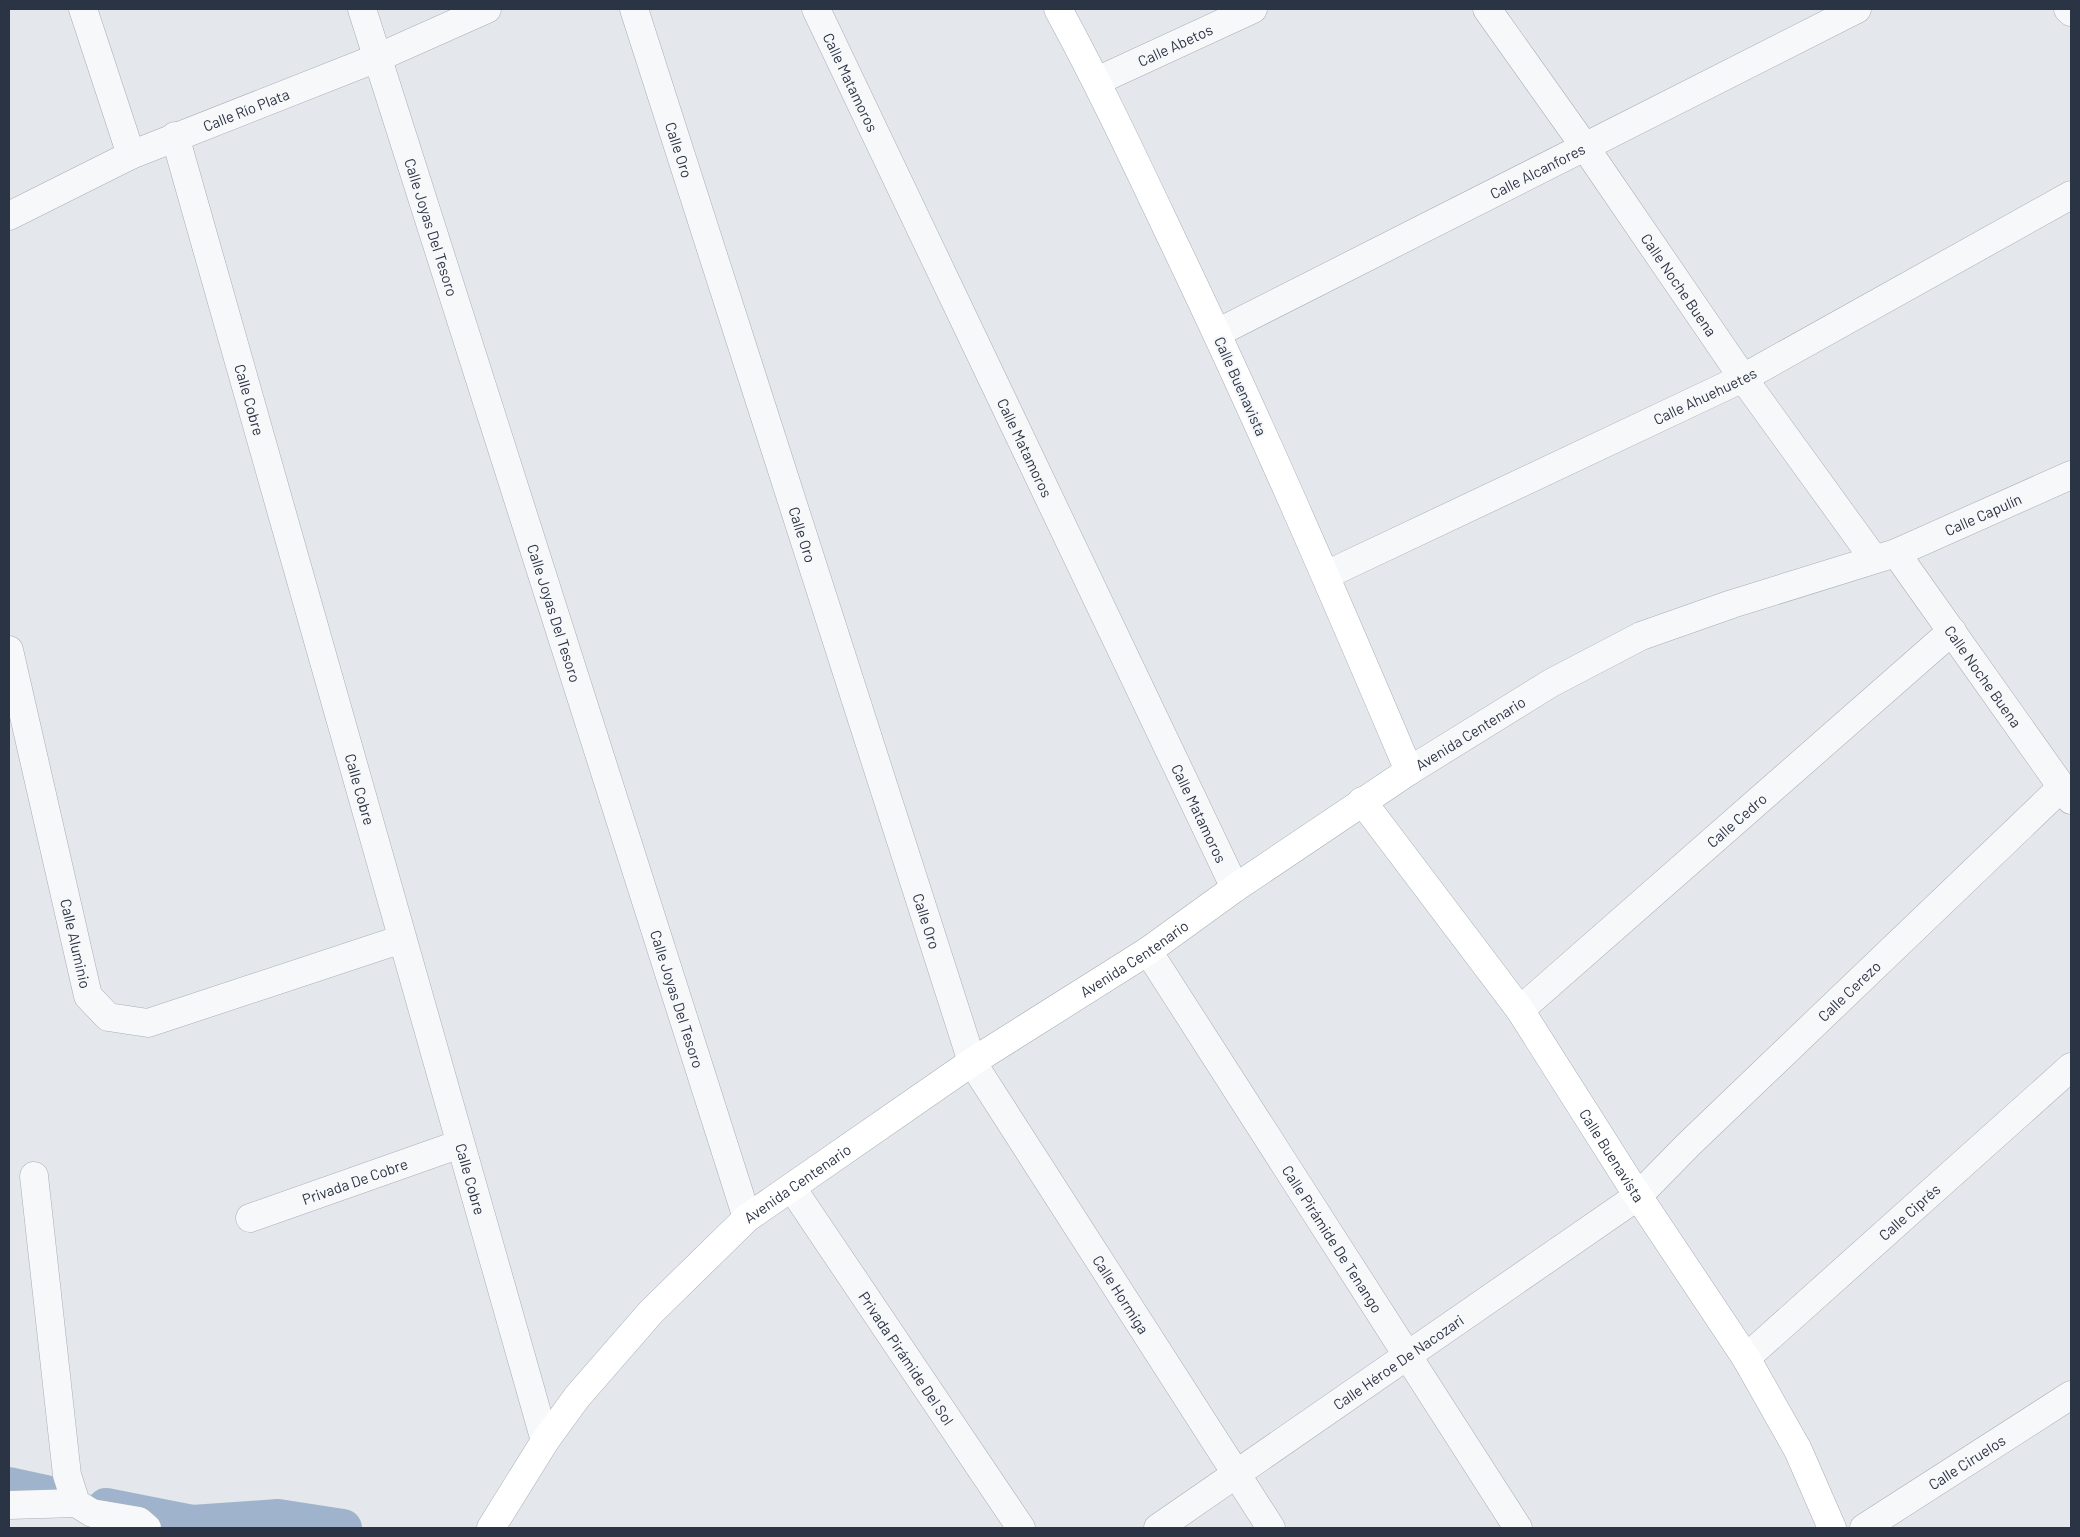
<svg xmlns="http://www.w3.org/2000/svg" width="2080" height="1537" viewBox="0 0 2080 1537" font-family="Barlow,sans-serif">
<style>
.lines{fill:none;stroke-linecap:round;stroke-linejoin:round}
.canal{stroke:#9fb4cc;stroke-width:38}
.street-casing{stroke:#a9aeb7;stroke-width:29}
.secondary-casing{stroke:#a9aeb7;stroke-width:29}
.street{stroke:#f7f8fa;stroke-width:28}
.secondary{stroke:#fff;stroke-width:28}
.labels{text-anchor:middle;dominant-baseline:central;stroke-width:4;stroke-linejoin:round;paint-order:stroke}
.street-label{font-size:15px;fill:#2b3445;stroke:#f4f6f9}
</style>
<rect width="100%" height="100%" fill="#e4e7ec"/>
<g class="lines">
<!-- canal -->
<g class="canal">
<path d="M9 1486 46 1494"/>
<path d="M106 1507 192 1524 278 1518 343 1528"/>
</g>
<!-- street casing -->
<g class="street-casing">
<g id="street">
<path d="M83 9 131 155"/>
<path id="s1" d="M362 9 747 1218"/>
<path id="s2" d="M634 9 972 1062 1271 1528"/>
<path id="s3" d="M816 9 1235 888"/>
<path id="s4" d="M1487 9 1585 147 1743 378 1874 559"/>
<path d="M2068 9 2071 12"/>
<path id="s5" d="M1097 81 1253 9"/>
<path id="s6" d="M175 136 545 1441"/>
<path id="s7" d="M9 216 131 155 377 58 487 9"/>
<path id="s8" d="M1217 333 1857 9"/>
<path id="s9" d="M1896 553 2071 800"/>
<path id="s10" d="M1326 575 1743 378 2071 195"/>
<path id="s11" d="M9 650 88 996 108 1017 148 1023 402 939"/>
<path id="s12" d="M1409 771 1551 683 1641 636 1732 604 1896 553 2071 475"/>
<path id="s13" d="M1148 951 1518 1528"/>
<path id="s14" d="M1520 1010 1952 631"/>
<path d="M34 1176 67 1475 76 1503 92 1513 139 1521 147 1528"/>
<path id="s15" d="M792 1188 1021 1528"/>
<path id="s16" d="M250 1218 460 1144"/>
<path id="s17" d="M1746 1358 2071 1067"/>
<path d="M9 1505 76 1503"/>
<path id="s18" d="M1158 1528 1638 1196 1688 1145 2062 787"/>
<path id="s19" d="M1864 1528 2071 1395"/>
</g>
</g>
<!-- secondary casing -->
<g class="secondary-casing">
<g id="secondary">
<path id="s20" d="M1362 801 1520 1010 1638 1196 1746 1358 1798 1450 1832 1528"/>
<path id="s21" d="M491 1528 545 1441 577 1397 651 1312 747 1218 972 1062 1148 951 1235 888 1409 771C1333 592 1256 414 1172 239 1135 161 1099 84 1058 9"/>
</g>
</g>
<!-- street -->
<use href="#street" class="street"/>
<!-- secondary -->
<use href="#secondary" class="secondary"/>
</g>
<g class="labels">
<!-- street labels -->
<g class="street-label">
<text stroke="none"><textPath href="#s5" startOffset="86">Calle Abetos</textPath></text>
<text stroke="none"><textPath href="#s3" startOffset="81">Calle Matamoros</textPath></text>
<text stroke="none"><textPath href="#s7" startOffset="260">Calle Río Plata</textPath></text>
<text stroke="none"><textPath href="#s2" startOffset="148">Calle Oro</textPath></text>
<text stroke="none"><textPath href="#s8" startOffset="359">Calle Alcanfores</textPath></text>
<text stroke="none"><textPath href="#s1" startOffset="229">Calle Joyas Del Tesoro</textPath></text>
<text stroke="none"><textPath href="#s4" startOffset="336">Calle Noche Buena</textPath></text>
<text transform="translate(1241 386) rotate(66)">Calle Buenavista</text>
<text stroke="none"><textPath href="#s10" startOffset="419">Calle Ahuehuetes</textPath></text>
<text stroke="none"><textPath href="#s6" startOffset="274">Calle Cobre</textPath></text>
<text stroke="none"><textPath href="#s3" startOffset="486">Calle Matamoros</textPath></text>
<text stroke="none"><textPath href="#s12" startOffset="632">Calle Capulín</textPath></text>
<text stroke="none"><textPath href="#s2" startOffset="552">Calle Oro</textPath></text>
<text stroke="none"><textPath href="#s1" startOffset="634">Calle Joyas Del Tesoro</textPath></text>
<text stroke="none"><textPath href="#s9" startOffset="151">Calle Noche Buena</textPath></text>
<text stroke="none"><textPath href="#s12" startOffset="72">Avenida Centenario</textPath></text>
<text stroke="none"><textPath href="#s6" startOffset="679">Calle Cobre</textPath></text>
<text stroke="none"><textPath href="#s3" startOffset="891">Calle Matamoros</textPath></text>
<text stroke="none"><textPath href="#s14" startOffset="288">Calle Cedro</textPath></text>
<text stroke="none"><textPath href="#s2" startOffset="958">Calle Oro</textPath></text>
<text stroke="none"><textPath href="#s11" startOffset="301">Calle Aluminio</textPath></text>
<text stroke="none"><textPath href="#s21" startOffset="870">Avenida Centenario</textPath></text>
<text stroke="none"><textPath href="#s18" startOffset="878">Calle Cerezo</textPath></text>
<text stroke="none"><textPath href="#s1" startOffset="1039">Calle Joyas Del Tesoro</textPath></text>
<text stroke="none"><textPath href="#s20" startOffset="434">Calle Buenavista</textPath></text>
<text stroke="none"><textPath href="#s6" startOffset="1084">Calle Cobre</textPath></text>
<text stroke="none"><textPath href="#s16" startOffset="111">Privada De Cobre</textPath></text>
<text stroke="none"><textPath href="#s21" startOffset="465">Avenida Centenario</textPath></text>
<text stroke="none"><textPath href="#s17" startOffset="219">Calle Ciprés</textPath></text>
<text stroke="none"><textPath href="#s13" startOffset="342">Calle Pirámide De Tenango</textPath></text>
<text stroke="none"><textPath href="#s2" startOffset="1382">Calle Hormiga</textPath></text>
<text stroke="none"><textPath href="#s15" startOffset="205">Privada Pirámide Del Sol</textPath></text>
<text stroke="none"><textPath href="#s18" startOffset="292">Calle Héroe De Nacozari</textPath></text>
<text stroke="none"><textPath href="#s19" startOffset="122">Calle Ciruelos</textPath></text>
</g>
</g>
<!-- border -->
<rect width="2080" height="1537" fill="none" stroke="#2b3445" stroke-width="20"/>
</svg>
